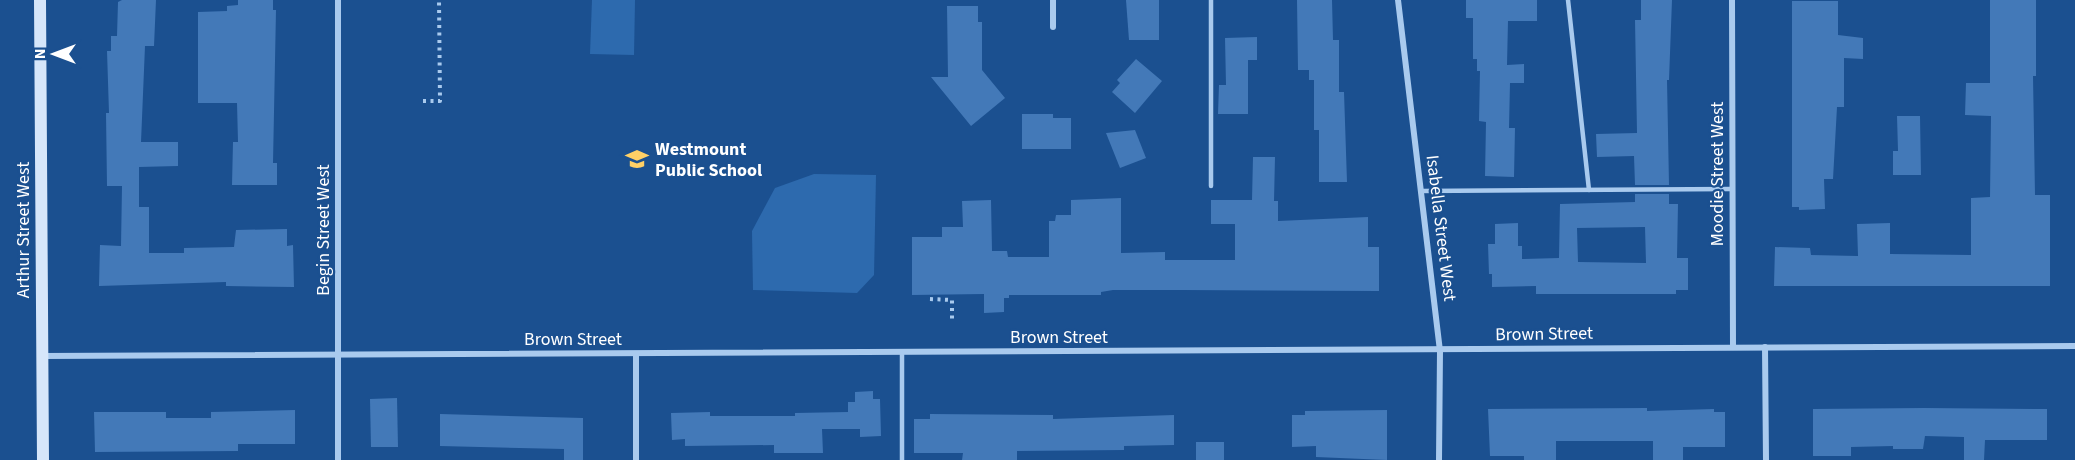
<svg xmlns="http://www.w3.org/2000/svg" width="2075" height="460" viewBox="0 0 2075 460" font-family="'Source Sans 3',sans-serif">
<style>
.green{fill:#2d6aae}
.building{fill:#4379b8;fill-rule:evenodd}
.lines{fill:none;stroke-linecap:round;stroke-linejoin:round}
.path{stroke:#a9caee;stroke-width:4;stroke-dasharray:3 4.5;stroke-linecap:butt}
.service{stroke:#a9caee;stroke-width:4.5}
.minor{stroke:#a9caee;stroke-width:6}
.secondary{stroke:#d6e6fa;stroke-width:12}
.labels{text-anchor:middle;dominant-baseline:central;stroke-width:4.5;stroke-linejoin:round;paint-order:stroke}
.poi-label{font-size:18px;font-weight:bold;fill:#fff;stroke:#1b5090;text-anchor:start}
.street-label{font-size:18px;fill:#fff;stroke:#1b5090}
</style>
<rect width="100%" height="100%" fill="#1b5090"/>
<!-- green -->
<g class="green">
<path d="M592 0H635L634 55 590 54Z"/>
<path d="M814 174 876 175 874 275 857 293 753 290 752 231 775 188Z"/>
</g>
<!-- building -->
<g class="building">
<path d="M122 0H156L154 46H145L141 142H178V166L139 167V207H149V253H184V248L234 247 236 230 287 229V246L293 245 294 287 226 286V282L99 286 100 245 121 246 122 186H107L106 113H109L107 51H111V36H117L118 2Z"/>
<path d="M238 0H273V10H276L273 163H277V185H232L233 142H238L237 103H198V12L227 11V6L238 5Z"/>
<path d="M1126 0H1159V40H1129Z"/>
<path d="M1297 0H1332L1333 40H1339V92H1344L1347 182H1319V130H1314V80H1309V70H1298Z"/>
<path d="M1466 0H1537V21H1508L1507 65 1524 64V83H1510L1509 128H1515L1514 177 1485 176 1486 122 1479 121 1480 71H1477V59H1473V18H1466Z"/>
<path d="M1641 0H1672L1669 80H1667L1669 185H1635L1634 156 1597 157 1596 134 1637 133 1635 20H1641Z"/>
<path d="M1990 0H2036V76H2033L2035 195H2050V286H1774L1775 247 1810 248 1811 255 1858 256 1857 224 1890 223V254L1971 255V198L1990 197 1991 116 1965 115 1966 83H1990Z"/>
<path d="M1792 1H1838V35L1863 38V59L1844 58V107H1837L1833 179H1824L1825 209 1799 210V207H1792Z"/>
<path d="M947 6H978V22H982V70L1005 98 971 126 931 77H948Z"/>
<path d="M1257 37V60H1248V114H1218L1219 85H1226L1225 38Z"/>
<path d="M1136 59 1162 81 1135 113 1112 92 1120 83 1117 80Z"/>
<path d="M1022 114H1053V118H1071V149H1022Z"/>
<path d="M1897 116H1920L1921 175H1893V151H1898Z"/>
<path d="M1135 130 1146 158 1120 168 1106 133Z"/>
<path d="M1253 157H1275L1274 201H1278V221L1368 217V247H1379V291L1182 290H1113L1101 292V295H1009V298H1004V312L984 313V294L912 295V237H942V227H963L962 201 991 200 992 251H1007L1008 257H1049V221H1055L1056 215H1071V200L1121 198V253L1165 252V260H1235V224H1211V200H1252Z"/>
<path d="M1635 194H1669V204H1678L1677 258H1688V290H1676V294H1536V286L1492 287V274H1489L1488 244H1495V224L1518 223V246H1522V259L1559 258 1560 204 1635 202ZM1645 227 1646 263 1578 262 1577 228Z"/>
<path d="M873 391V399H880L881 436 860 437V429H822L823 453H774V445L685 446V439L672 440 671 413 710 412V416H795V413L848 412V402H855V392Z"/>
<path d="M397 398 398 447H371L370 399Z"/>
<path d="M1647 408V411L1714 409V412H1725V447H1683V460H1653V441H1556V460H1524V456H1490L1488 409Z"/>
<path d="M1924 408 2047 409V440H1985L1984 460H1964V437L1925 436 1923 449H1893V446L1851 447V456H1813V409Z"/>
<path d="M295 410V444H238V451L95 452 94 412H166V418H211V412Z"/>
<path d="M1387 410V460L1316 457V446L1292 447V415H1305V411Z"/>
<path d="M440 414 583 418V460H564V449L440 446Z"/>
<path d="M930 414 1053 415V419L1174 415V445L1124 446V450L1017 451V460H962L963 453H914V419H930Z"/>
<rect x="1196" y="442" width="28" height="18"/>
</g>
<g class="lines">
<!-- path -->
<g class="path">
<path d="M423 101H440L439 0"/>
<path d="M930 299 952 300V322"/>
</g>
<!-- service -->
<g class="service">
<path d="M1211 0V186"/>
<path d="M1568 0 1589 190"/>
<path d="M1421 191 1732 189"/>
<path d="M902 460V353"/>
</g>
<!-- minor -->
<g class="minor">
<path d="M338 0V460"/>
<path d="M1053 0V27"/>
<path d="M1398 0 1440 351 1439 460"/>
<path d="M1732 0 1733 347"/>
<path d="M1765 347 1766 460"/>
<path d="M636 354V460"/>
<path d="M42 356 2075 346"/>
</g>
<!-- secondary -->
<path class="secondary" d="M40 0 43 460"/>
</g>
<!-- icons -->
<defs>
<g id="school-bare" transform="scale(1.8)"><path d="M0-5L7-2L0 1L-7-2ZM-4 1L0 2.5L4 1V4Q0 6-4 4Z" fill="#ffd066" stroke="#1b5090" stroke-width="2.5" paint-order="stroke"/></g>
</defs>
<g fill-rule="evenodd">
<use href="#school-bare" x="637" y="159"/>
</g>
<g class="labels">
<!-- poi labels -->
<g class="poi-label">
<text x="655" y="149">Westmount<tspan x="655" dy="21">Public School</tspan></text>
</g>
<!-- street labels -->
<g class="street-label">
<text transform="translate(1717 174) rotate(-90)">Moodie Street West</text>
<text transform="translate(1441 228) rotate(83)">Isabella Street West</text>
<text transform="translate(23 230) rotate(-90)">Arthur Street West</text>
<text transform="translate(323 230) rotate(-90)">Begin Street West</text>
<text transform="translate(1544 334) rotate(-1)">Brown Street</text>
<text x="1059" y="337">Brown Street</text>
<text x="573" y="339">Brown Street</text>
</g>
</g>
<!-- north arrow -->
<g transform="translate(54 54) rotate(270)" stroke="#1b5090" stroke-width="4.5" paint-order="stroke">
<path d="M0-4.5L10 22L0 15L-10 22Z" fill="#ffffff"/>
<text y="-9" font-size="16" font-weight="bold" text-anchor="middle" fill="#ffffff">N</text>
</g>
</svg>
